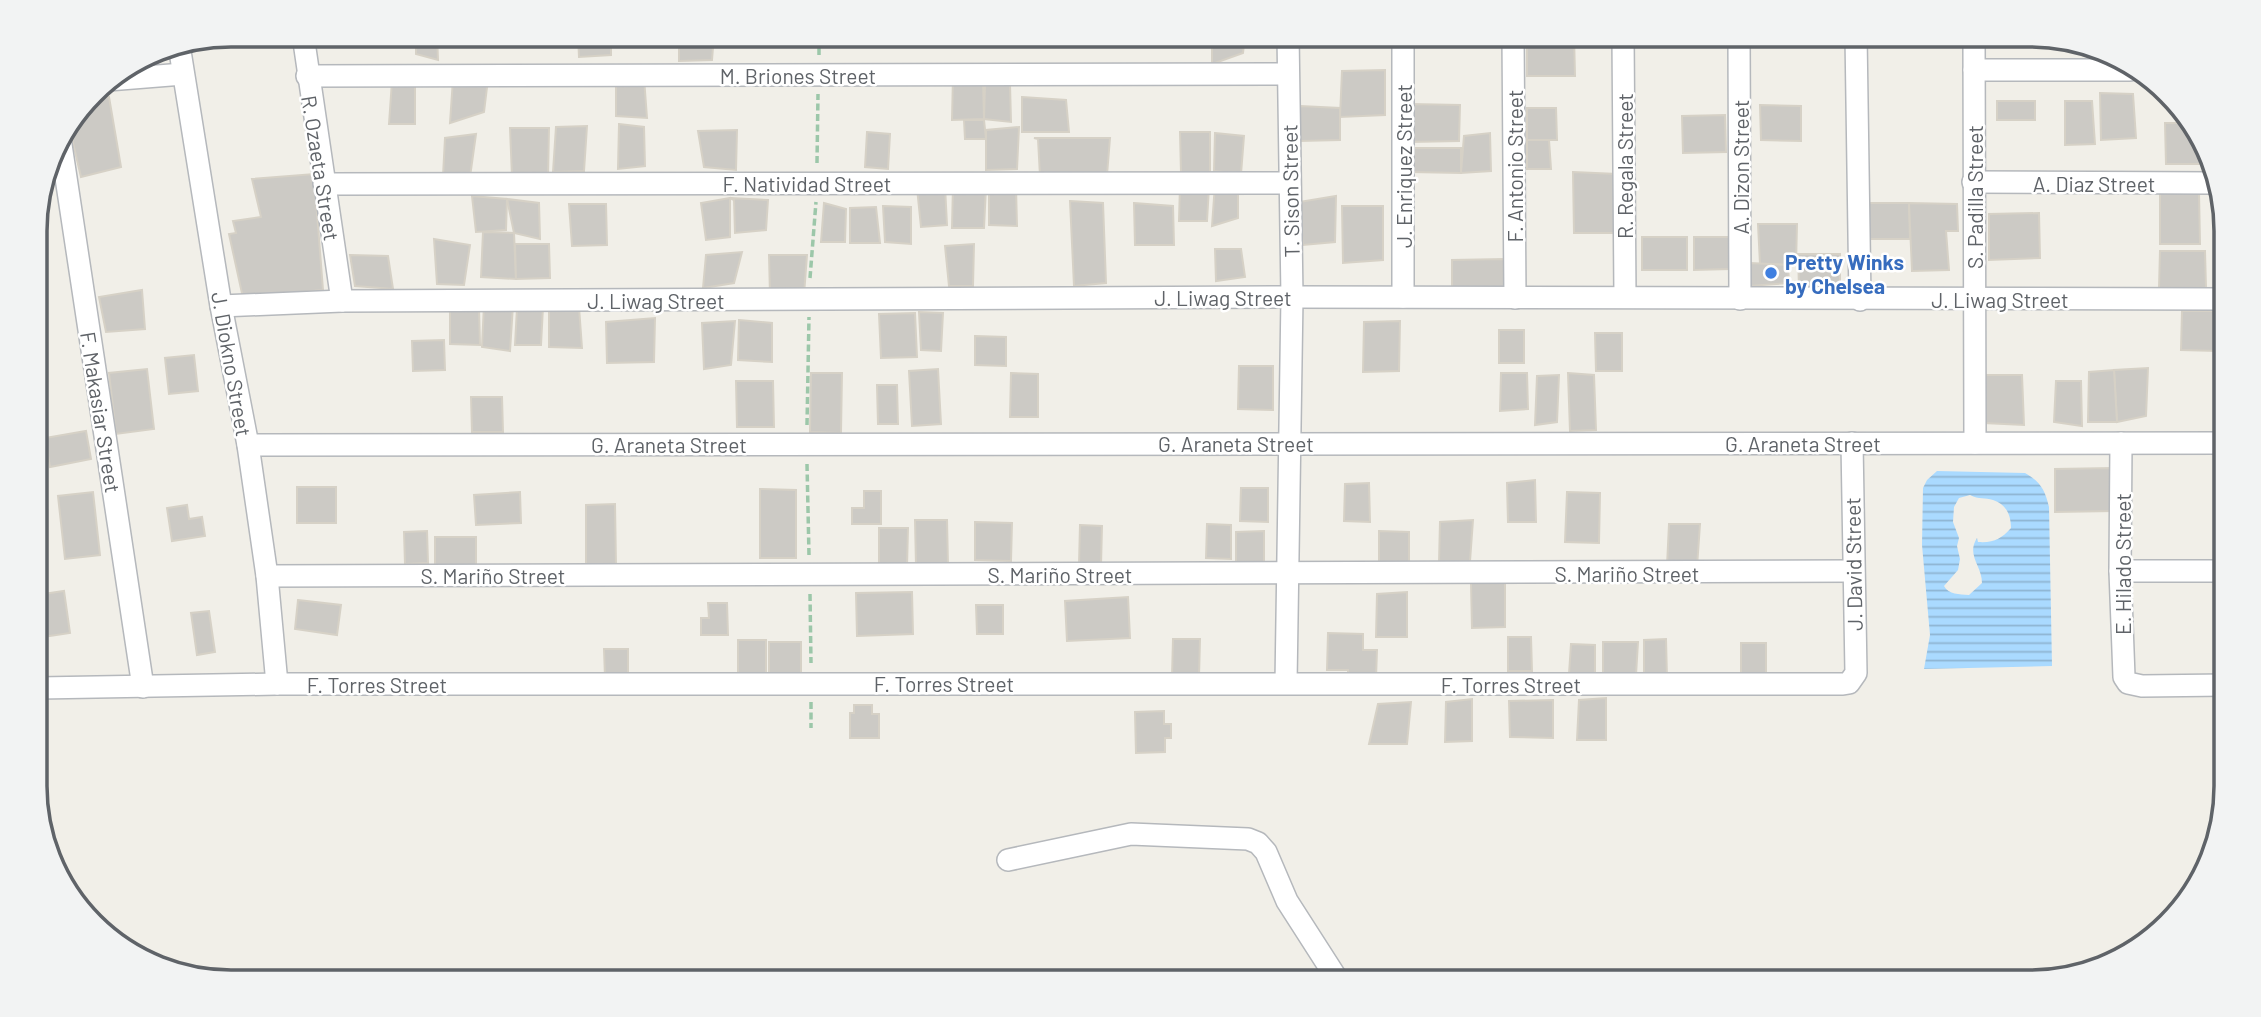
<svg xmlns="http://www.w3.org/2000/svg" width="2261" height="1017" viewBox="0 0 2261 1017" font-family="Barlow,sans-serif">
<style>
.water{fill:url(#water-rules);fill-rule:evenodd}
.building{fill:#cccac5;stroke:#d6d1c6;stroke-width:2}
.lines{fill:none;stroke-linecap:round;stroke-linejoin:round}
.minor-casing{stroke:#b5b8bc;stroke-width:24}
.path{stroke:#9cc7a9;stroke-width:3.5;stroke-dasharray:7 3.5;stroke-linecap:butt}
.minor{stroke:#fff;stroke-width:21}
.shop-dot{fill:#3f7fe0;stroke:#fff;stroke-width:2.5}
.labels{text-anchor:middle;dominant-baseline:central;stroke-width:5;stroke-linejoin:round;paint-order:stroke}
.street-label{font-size:21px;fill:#5f6368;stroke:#fff}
.shop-label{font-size:21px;font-weight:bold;fill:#366cbe;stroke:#fff;text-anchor:start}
.rim{fill:none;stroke:#5f6368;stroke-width:3.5}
</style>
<defs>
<pattern id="water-rules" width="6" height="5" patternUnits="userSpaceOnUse" patternTransform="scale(1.75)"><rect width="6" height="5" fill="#aadaff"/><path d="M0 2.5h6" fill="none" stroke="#8eb4d2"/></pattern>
</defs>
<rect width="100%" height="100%" fill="#f1efe8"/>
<!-- water -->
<path class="water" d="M1937 471 2025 473C2041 482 2045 490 2049 507L2052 666 1924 669 1930 635 1922 545 1923 488 1927 480ZM1970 495C1979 500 1985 497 1993 500 2006 504 2011 515 2011 528 2001 539 1994 543 1978 542L1977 538C1966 555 1982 566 1982 583L1969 595C1959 594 1949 595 1944 586L1958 570 1960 559 1957 546 1959 538 1953 522 1954 507 1959 498Z"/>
<!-- building -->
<g class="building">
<path d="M416 35H437L438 60 416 54Z"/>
<path d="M578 35H611V55L579 57Z"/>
<path d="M679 35H714L712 60 679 61Z"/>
<path d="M1212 35H1245L1243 53 1212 64Z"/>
<path d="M1527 35H1574L1575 76H1527Z"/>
<rect x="1695" y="35" width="39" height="6"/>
<path d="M156 50 158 67 126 69Z"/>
<path d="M1385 70V115L1340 117 1342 71Z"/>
<path d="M953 76 983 79 984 119 952 120Z"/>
<path d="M616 78H644L647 118 616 116Z"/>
<path d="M453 79H488L484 112 450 123Z"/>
<path d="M392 81 415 82V124H389Z"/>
<path d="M985 84H1010L1011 122 984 119Z"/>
<path d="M2100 93 2133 94 2136 138 2101 140Z"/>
<path d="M109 97 121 167 81 177 69 126 90 100Z"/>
<path d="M1022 97 1066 100 1069 132H1022Z"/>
<rect x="1997" y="101" width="38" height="19"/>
<path d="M2065 101H2092L2095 144 2065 145Z"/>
<path d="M1410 104 1460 105 1459 141 1410 142Z"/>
<path d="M1760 105 1801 106V141L1761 140Z"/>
<path d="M1300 106 1340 108V140L1300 141Z"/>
<path d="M1527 108H1556L1557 140H1527Z"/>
<path d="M1725 115 1726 152 1683 153 1682 116Z"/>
<path d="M964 120H984L986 139H965Z"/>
<path d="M2165 123H2190L2202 151V164H2166Z"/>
<path d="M619 124 644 127 645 166 618 169Z"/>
<path d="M587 126 584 171 553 172 556 127Z"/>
<path d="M1019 127 1017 169 986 170V130Z"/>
<path d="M510 128H549L548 176 512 177Z"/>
<path d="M737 130 736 170 704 167 698 131Z"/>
<path d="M867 132 890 134 888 169 865 167Z"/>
<path d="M1180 132H1210V175L1181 173Z"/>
<path d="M1215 133 1244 136 1241 174 1214 171Z"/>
<path d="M1490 133 1491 171 1461 173 1464 136Z"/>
<path d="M476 134 470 177 443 176 445 138Z"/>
<path d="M1034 138H1110L1107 175 1040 176 1038 139Z"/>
<path d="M1527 140H1549L1551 169H1527Z"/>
<path d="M1411 148H1461V173L1411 172Z"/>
<path d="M1573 172 1617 174 1618 233H1574Z"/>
<path d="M314 174 323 290 243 298 229 234 236 233 233 221 261 217 252 179Z"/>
<path d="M1215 184H1238V218L1212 226Z"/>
<path d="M953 185 986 187 984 228H952Z"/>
<path d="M1180 185 1209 187 1207 221H1179Z"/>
<path d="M945 186 947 225 921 227 917 188Z"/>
<path d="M989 186 1016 187 1017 226 989 225Z"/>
<path d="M2160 193H2199L2200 244H2160Z"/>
<path d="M472 196 507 199 506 230 476 232Z"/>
<path d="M1336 196 1335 242 1303 245 1299 202Z"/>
<path d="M730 198V237L706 240 701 203Z"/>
<path d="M730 198 768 200 766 230 735 233 734 200Z"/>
<path d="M507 199 539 203 540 239 514 233Z"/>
<path d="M1070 201 1103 203 1106 283 1074 286Z"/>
<path d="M824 203 846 209 845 242H821Z"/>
<path d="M1134 203 1173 206 1174 245H1135Z"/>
<path d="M1869 203H1909L1910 239H1869Z"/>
<path d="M1909 203 1957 204 1958 231H1946L1949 270 1912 271Z"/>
<path d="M569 204H606L607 245 572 246Z"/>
<path d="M883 206 911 207V244L885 242Z"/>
<path d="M1342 206H1383V260L1343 263Z"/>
<path d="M876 207 880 243H850V208Z"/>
<path d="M2039 213 2040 258 1989 260V214Z"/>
<path d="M1758 224H1797L1796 265 1760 264Z"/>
<path d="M483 232 514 233 516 279 481 277Z"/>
<rect x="1642" y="237" width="45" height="33"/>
<path d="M1694 237H1730V269L1694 270Z"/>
<path d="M434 239 470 245 464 285 437 284Z"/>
<path d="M515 244H549L550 278 516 279Z"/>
<path d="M974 244 973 286H949L945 246Z"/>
<path d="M1215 249H1241L1245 277 1216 281Z"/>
<path d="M2160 251H2205L2206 288H2159Z"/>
<path d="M742 252 734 283 703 288 706 255Z"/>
<path d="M1798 254H1840V288H1799Z"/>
<path d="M350 255 388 256 393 289 355 286Z"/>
<path d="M769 255H807L804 295H770Z"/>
<path d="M1504 259 1505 293 1452 294V260Z"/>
<path d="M1750 263 1788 265 1789 283 1750 286Z"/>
<path d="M142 290 145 329 106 332 99 297Z"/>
<path d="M450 302 479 308 480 345 450 344Z"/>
<path d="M484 304 513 305 510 351 482 347Z"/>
<path d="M543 307 541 345H515L517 308Z"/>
<path d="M549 307H579L582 348 549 347Z"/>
<path d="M2182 311H2218V351L2181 350Z"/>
<path d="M919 312 943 313 941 351 921 350Z"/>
<path d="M915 313 917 357 881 358 879 314Z"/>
<path d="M655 318 654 362 607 363 606 322Z"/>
<path d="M739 320 772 323V362L738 360Z"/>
<path d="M735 321 731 365 704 369 702 323Z"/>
<path d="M1400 321 1399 371 1363 372 1364 322Z"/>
<rect x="1499" y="330" width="25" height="33"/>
<path d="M1595 333H1622V371H1596Z"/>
<path d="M975 336 1006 337V366L975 365Z"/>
<path d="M444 340 445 370 413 371 412 341Z"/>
<path d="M194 355 198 391 169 394 165 358Z"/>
<path d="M36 356 45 407 36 408Z"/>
<path d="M1239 366H1273V410L1238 409Z"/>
<path d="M2148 368 2146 416 2117 422 2114 370Z"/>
<path d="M147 369 154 429 116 434 109 373Z"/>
<path d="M938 369 941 424 912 426 909 371Z"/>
<path d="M2114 370 2117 422H2088L2089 372Z"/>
<path d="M811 373H842L841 433 810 432Z"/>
<path d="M1011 373 1038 374V417H1010Z"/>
<path d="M1501 373H1527L1528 409 1500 411Z"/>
<path d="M1568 373 1594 375 1596 430 1570 431Z"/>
<path d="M1559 375 1557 422 1535 425 1537 376Z"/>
<path d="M1984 375H2022L2024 425 1984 423Z"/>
<path d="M736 381H773L774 427H737Z"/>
<path d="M2056 381H2081L2082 426 2054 422Z"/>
<path d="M877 385H897L898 424H878Z"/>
<path d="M471 397H502L503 432H472Z"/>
<path d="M86 431 91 459 50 467 45 438Z"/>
<path d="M2113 468V511L2055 512V469Z"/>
<path d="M1535 480 1536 522H1508L1507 483Z"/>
<path d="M1369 483 1370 522 1344 521 1345 484Z"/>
<rect x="297" y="487" width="39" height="36"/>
<path d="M1241 488H1268V522L1240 521Z"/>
<path d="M760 489 796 490V558H760Z"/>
<path d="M864 491H881V524H852V508H864Z"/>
<path d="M93 492 100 555 65 559 58 496Z"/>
<path d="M520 492 521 523 476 525 474 495Z"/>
<path d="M1567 492 1600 493 1599 543 1565 542Z"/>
<path d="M615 504 616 567 586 566V505Z"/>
<path d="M187 505 189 519 202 517 205 536 172 541 167 508Z"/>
<path d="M915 520H947L948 565H916Z"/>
<path d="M1473 520 1470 561 1439 563 1440 522Z"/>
<path d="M975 522 1012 523 1011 561 975 560Z"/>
<path d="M1207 524 1231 525V559L1206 558Z"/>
<path d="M1669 524H1700L1697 567 1667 566Z"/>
<path d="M1080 525 1102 526 1101 566 1079 565Z"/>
<path d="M879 528H908L907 567H879Z"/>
<path d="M427 531 428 563 405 564 404 532Z"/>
<path d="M1264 531V571L1236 572V532Z"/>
<path d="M1379 531 1409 532V573L1379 567Z"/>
<rect x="435" y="537" width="41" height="30"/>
<path d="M1505 581V627L1472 628 1471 583Z"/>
<path d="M64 591 70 633 36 638V595Z"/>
<path d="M912 592 913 634 857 636 856 593Z"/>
<path d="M1407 592V637H1376L1377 594Z"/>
<path d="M1128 597 1130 638 1067 641 1065 601Z"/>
<path d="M298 600 341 605 337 635 295 629Z"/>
<path d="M708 603H727L728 635H701V618H709Z"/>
<path d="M976 605H1003V634H977Z"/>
<path d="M209 611 215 652 197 655 191 613Z"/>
<path d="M1328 633 1363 634V650H1377L1376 678H1348V670H1327Z"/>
<path d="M1508 637H1531L1532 671H1508Z"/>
<path d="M1173 639H1200L1199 677H1172Z"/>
<path d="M1666 639 1667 678 1644 677V640Z"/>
<rect x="738" y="640" width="28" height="37"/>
<rect x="769" y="642" width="32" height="32"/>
<path d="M1603 642H1638L1636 675 1603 676Z"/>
<path d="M1741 643H1766V677L1741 678Z"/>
<path d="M1571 644 1595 645V674H1569Z"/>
<path d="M604 649H628V677H605Z"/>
<path d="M1606 698V740H1577L1579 700Z"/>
<path d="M1472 699V741L1445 742 1446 702Z"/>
<path d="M1553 700V738L1510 737 1509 701Z"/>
<path d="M1411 702 1407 744H1369L1378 704Z"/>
<path d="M854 705H872V714H879V738H850V713H854Z"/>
<path d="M1164 711V724H1171V738H1165V752L1136 753 1135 712Z"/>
</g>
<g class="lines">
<!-- minor casing -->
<g class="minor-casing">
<g id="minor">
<path d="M303 35 342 301"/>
<path d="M1403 35V297"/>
<path d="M1513 35 1515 298"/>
<path d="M1623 35 1625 297"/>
<path d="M1739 35 1740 299"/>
<path d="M1856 35 1860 300"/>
<path d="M1974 35 1975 443"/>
<path d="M179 45 221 306 248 445 267 576 277 684"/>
<path d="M1974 70H2130"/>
<path d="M307 76 1288 74"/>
<path d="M108 80 183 74"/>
<path d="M60 138 143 687"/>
<path d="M1973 182 2215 183"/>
<path d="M324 184 1289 183"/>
<path d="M221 306 342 301 1292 297 2225 299"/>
<path d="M2121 443 2120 571 2124 677 2128 683 2142 686 2226 685"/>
<path d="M248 445 2225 443"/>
<path d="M2120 571H2225"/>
<path d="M267 576 1853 571"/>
<path d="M1286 683 1292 297 1288 35"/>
<path d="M36 686 39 688 277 684H1843L1849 683 1856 673 1852 443"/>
<path d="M1008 860 1131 834 1248 839 1258 843 1266 852 1287 901 1339 982"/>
</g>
</g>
<!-- path -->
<g class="path">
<path d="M819 55V35"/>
<path d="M817 163 818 94"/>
<path d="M810 278 816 202"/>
<path d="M807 425 809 317"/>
<path d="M807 464 809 555"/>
<path d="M810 594 811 663"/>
<path d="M811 702V728"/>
</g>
<!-- minor -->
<use href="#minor" class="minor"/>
</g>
<!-- markers -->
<circle class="shop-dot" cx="1771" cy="273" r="7"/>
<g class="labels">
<!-- street labels -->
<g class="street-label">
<text x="798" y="75">M. Briones Street</text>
<text transform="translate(1403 166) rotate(-90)">J. Enriquez Street</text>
<text transform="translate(1514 166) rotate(-90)">F. Antonio Street</text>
<text transform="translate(1624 166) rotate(-90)">R. Regala Street</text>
<text transform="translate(1740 167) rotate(-90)">A. Dizon Street</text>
<text transform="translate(321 168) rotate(81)">R. Ozaeta Street</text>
<text x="807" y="183">F. Natividad Street</text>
<text x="2094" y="183">A. Diaz Street</text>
<text transform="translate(1290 191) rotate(-91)">T. Sison Street</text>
<text transform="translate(1974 197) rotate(-90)">S. Padilla Street</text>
<text x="1223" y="297">J. Liwag Street</text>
<text x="2000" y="299">J. Liwag Street</text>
<text x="656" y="300">J. Liwag Street</text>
<text transform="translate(232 364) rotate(80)">J. Diokno Street</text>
<text transform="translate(101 412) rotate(81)">F. Makasiar Street</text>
<text x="1236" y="443">G. Araneta Street</text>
<text x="1803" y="443">G. Araneta Street</text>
<text x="669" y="444">G. Araneta Street</text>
<text transform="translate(1853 564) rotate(-91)">J. David Street</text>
<text transform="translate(2122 564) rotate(-90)">E. Hilado Street</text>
<text x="1627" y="573">S. Mariño Street</text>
<text x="1060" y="574">S. Mariño Street</text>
<text x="493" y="575">S. Mariño Street</text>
<text x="944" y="683">F. Torres Street</text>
<text x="377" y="684">F. Torres Street</text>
<text x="1511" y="684">F. Torres Street</text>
</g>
<!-- shop labels -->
<g class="shop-label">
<text x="1785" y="261">Pretty Winks<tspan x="1785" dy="24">by Chelsea</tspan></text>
</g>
</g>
<!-- crop -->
<path d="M0 0H2261V1017H0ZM231 47H2030A184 184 0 0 1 2214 231V786A184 184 0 0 1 2030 970H231A184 184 0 0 1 47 786V231A184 184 0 0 1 231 47Z" fill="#f2f3f3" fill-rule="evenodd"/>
<path class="rim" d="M231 47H2030A184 184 0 0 1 2214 231V786A184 184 0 0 1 2030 970H231A184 184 0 0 1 47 786V231A184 184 0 0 1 231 47Z"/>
</svg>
